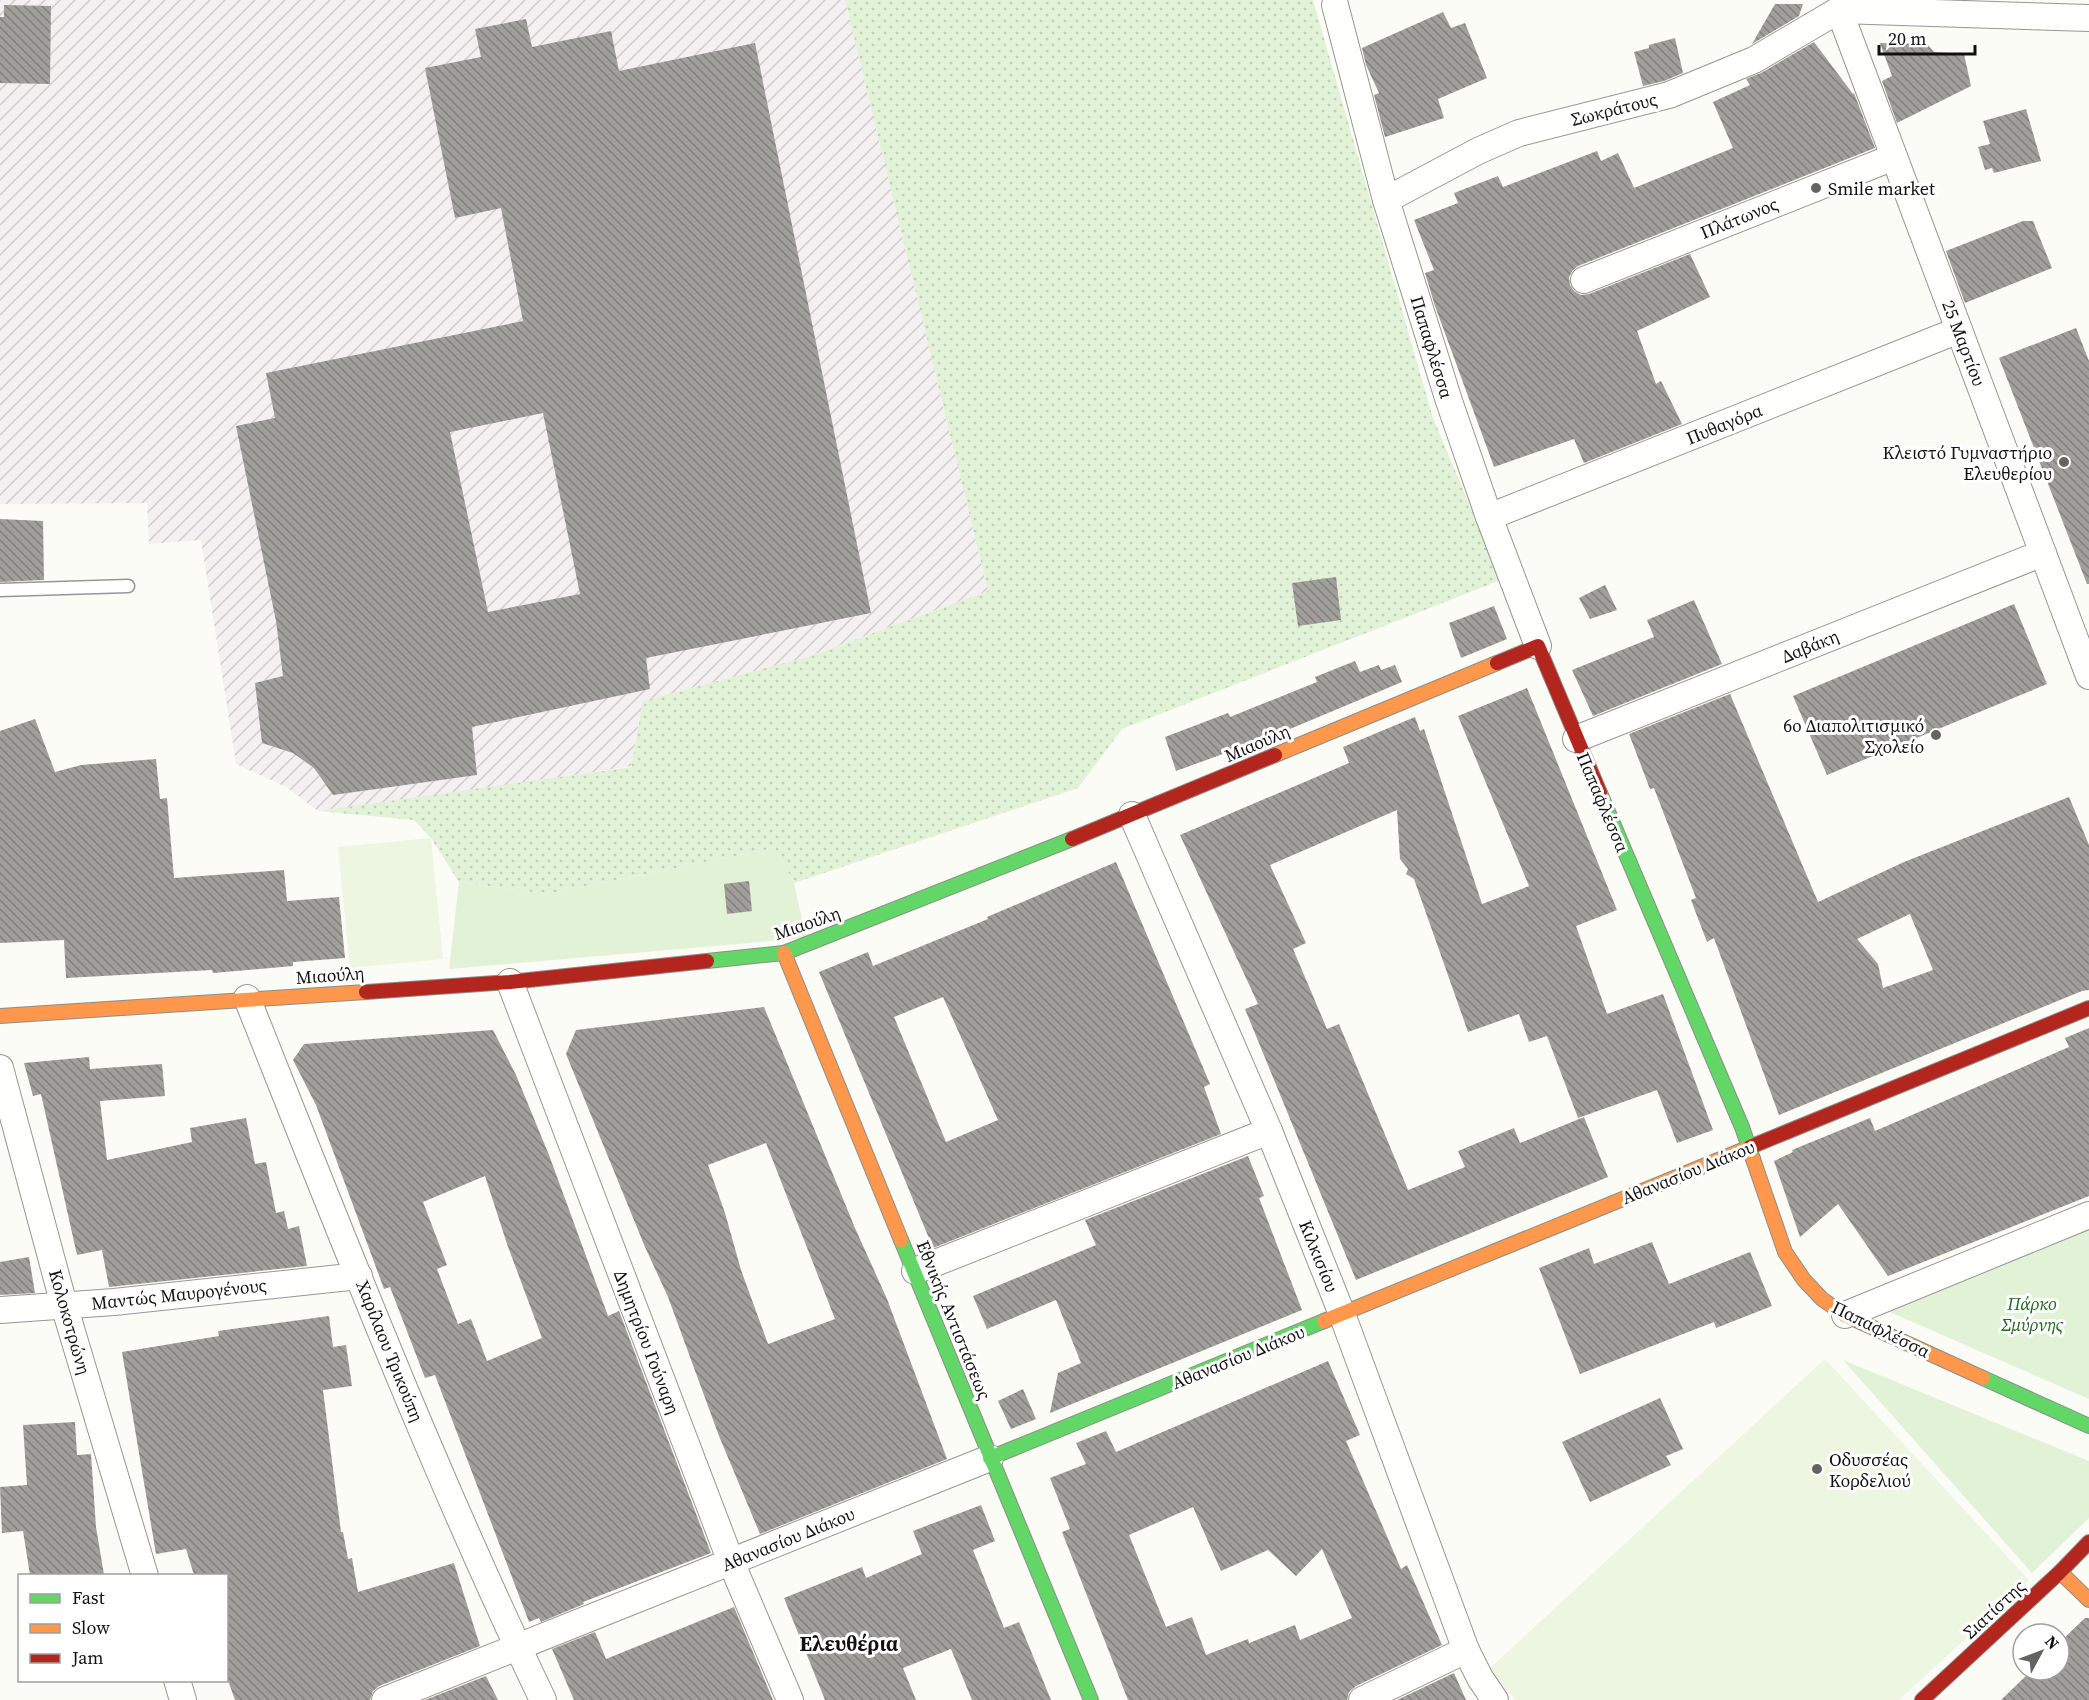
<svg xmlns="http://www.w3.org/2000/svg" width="2089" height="1700" viewBox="0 0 2089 1700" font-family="'Source Serif 4',serif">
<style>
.industrial{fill:url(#industrial-furrows)}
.grass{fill:url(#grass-dots)}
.park{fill:#e2f2d6}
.pitch{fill:#ecf6e0}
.building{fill:url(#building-back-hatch);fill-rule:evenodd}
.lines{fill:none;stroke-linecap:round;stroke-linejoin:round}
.lane-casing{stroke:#969694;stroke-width:15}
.street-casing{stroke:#969694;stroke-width:28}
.fast-casing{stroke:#8d8d8a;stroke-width:16}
.slow-casing{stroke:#8d8d8a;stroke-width:16}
.jam-casing{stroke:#8d8d8a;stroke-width:16}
.lane{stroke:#fffffe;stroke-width:12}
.street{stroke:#fffffe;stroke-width:26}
.fast{stroke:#63d668;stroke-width:14}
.slow{stroke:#ff974d;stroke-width:14}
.jam{stroke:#b3261e;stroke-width:14}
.poi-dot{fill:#636360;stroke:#fff;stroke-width:2}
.labels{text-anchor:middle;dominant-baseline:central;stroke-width:6;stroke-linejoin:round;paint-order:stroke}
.street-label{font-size:18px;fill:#101010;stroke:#fff}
.poi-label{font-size:18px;fill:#101010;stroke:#fff;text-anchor:start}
.park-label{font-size:18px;font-style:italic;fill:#226820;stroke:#fff}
.quarter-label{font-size:21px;font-weight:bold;fill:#101010;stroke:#fff}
</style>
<defs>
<pattern id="industrial-furrows" width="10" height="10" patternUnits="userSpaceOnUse" patternTransform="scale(1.5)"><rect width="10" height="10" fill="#f4eff1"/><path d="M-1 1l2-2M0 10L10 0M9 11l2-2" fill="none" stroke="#d0ccce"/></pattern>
<pattern id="grass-dots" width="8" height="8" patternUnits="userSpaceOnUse" patternTransform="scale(1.5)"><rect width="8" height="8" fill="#e2f2d6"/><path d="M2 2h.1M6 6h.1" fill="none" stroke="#c1ceb7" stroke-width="1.8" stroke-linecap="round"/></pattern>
<pattern id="building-back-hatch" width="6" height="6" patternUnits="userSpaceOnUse" patternTransform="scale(1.5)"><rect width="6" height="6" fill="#a09f9b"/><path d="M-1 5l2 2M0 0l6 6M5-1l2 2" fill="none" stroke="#81807d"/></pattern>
</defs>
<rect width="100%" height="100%" fill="#fcfcf6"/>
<!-- industrial -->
<path class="industrial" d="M0 0H845L988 591 807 657 643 701 631 766 519 784 318 811 288 788 236 764 201 540 149 544 147 503 0 504Z"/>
<!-- grass -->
<path class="grass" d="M845 0H1313L1433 418 1501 580 1122 729 1078 788 794 883 775 848 547 894 459 882 431 838 414 820 318 811 631 767 643 701 807 657 988 591Z"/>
<!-- park -->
<g class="park">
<path d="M775 848 794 883 806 938 449 969 459 882 547 894Z"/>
<path d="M2089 1229V1399L1885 1310Z"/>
<path d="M1843 1360 2089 1461V1518L2032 1573Z"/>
</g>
<!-- pitch -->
<g class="pitch">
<path d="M431 838 443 959 350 968 338 847Z"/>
<path d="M1825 1359 2029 1580 1899 1700H1516L1488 1670Z"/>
</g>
<!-- building -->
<g class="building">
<path d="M1775 4H1803L1799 16 1752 44Z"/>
<path d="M4 5 51 6 50 84 0 83V17H4Z"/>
<path d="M1443 12 1451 28 1465 23 1487 78 1438 99 1444 118 1385 137 1374 95 1379 93 1366 65 1362 48Z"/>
<path d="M526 19 532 47 611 31 619 71 755 43 871 613 646 658 650 689 472 727 477 775 333 795 314 768 293 753 262 743 255 683 283 676 276 621 236 426 275 418 266 373 523 321 501 208 455 218 425 68 481 57 475 29ZM543 413 580 594 488 612 450 432Z"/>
<path d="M1675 38 1683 73 1664 81 1643 86 1634 52 1649 48V45Z"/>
<path d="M1814 42 1853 94 1854 93 1875 148 1578 266 1573 270 1569 277 1570 285 1574 291 1581 295 1589 294 1690 254 1710 297 1637 331 1656 384 1661 381 1682 424 1584 463 1574 439 1494 467 1435 306 1425 273 1434 270 1414 220 1458 203 1454 193 1498 176 1503 187 1597 151 1601 161 1618 153 1634 188 1733 148 1713 102 1750 85 1746 79 1761 73Z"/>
<path d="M1880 43 1927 44 1934 52 1964 54 1971 86 1897 123 1882 81 1892 76Z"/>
<path d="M2026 109 2041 161 1994 173 1992 168 1985 170 1978 147 1990 144 1983 121Z"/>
<path d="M2023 221H2033L2052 268 1965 303 1946 251Z"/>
<path d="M2076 328 2089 361V584H2087L1999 358Z"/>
<path d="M0 519 43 521 44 580 0 582Z"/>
<path d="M1336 577 1341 620 1298 626 1292 583Z"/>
<path d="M1605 585 1617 610 1590 619 1579 598Z"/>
<path d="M1694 600 1722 664 1593 716 1572 670 1654 637 1647 620Z"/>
<path d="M2014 604 2047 684 1827 775 1793 696Z"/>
<path d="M1494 606 1507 639 1461 658 1449 623Z"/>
<path d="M1355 661 1360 672 1379 665 1381 670 1395 665 1402 682 1278 734 1176 771 1165 737 1228 713 1230 717 1317 682 1315 677Z"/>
<path d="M1527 688 1617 910 1576 926 1607 1014 1663 994 1713 1130 1677 1143 1657 1090 1578 1118 1547 1036 1529 1042 1519 1014 1468 1032 1414 879 1406 874 1408 869 1400 859 1397 810 1270 865 1306 943 1293 949 1327 1029 1339 1024 1408 1190 1465 1167 1458 1151 1514 1128 1520 1143 1584 1117 1608 1177 1356 1280 1245 1009 1258 1004 1180 835 1349 763 1343 747 1415 717 1420 731 1424 729 1482 904 1529 886 1458 716Z"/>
<path d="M1730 694 1818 902 1904 862 2069 797 2089 845V990L2082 991 1779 1115 1714 938 1707 942 1691 900 1696 898 1654 788 1650 789 1629 734ZM1910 914 1933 970 1883 988 1878 964 1857 939Z"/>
<path d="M35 719 55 772 81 765 156 759 160 799 167 798 174 878 284 870 287 901 339 897 345 958 293 962V966L213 973 212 970 66 978 64 940 0 943V731Z"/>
<path d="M1116 862 1210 1084 1204 1087 1221 1134 933 1248 819 972 868 952 873 966 988 919 987 917ZM943 997 998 1120 946 1142 894 1017Z"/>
<path d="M749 881 752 911 727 914 724 884Z"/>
<path d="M764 1007 855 1228 887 1299 947 1459 760 1534 719 1436 668 1297 645 1247 566 1054 576 1030ZM766 1143 835 1319 768 1344 741 1270 725 1213 708 1165Z"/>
<path d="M2089 1028V1196L1888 1276 1838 1204 1800 1237 1774 1161 1793 1152 1792 1150 1870 1118 1875 1131 2069 1047 2065 1038Z"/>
<path d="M493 1030 516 1075 549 1155 608 1316 619 1311 711 1553 583 1602 584 1604 541 1622 539 1618 529 1622 435 1375 425 1378 390 1287 384 1289 316 1105 293 1060 304 1044ZM485 1176 507 1244 542 1338 487 1361 471 1319 458 1324 437 1269 447 1265 423 1202Z"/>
<path d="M89 1057 90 1069 162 1064 165 1096 100 1101 107 1160 192 1142 190 1128 246 1118 255 1164 266 1162 276 1213 284 1211 288 1229 299 1226 307 1266 109 1287 102 1250 77 1255 41 1094 33 1096 24 1063Z"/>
<path d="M1248 1156 1264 1196 1259 1198 1302 1310 1050 1413 1058 1373 1081 1363 1056 1300 987 1329 973 1296 1096 1245 1085 1220Z"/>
<path d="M1652 1242 1669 1284 1750 1252 1772 1306 1716 1328 1714 1322 1580 1374 1539 1268 1589 1248 1594 1264Z"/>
<path d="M29 1257 35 1293 0 1295V1262Z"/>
<path d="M329 1316 333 1347 346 1345 352 1386 323 1390 341 1532H343L348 1559 352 1558 358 1592 454 1563 480 1646 379 1686 373 1691 370 1700H235L226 1675V1575H194L186 1549 156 1554 122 1352 219 1336 218 1331Z"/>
<path d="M1328 1361 1360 1435 1346 1441 1401 1569 1407 1565 1442 1645 1356 1686 1349 1692 1347 1700H1128L1062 1532 1070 1529 1050 1478 1086 1464 1076 1443 1106 1431 1116 1452ZM1193 1507 1221 1571 1268 1550 1296 1576 1322 1549 1352 1618 1300 1640 1295 1625 1249 1643 1248 1639 1206 1655 1192 1617 1166 1627 1129 1535Z"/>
<path d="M1023 1389 1036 1419 1011 1429 998 1401Z"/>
<path d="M1660 1398 1683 1449 1666 1456 1671 1465 1590 1502 1562 1442Z"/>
<path d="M75 1422 77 1455 91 1454 96 1527 104 1575H30L23 1531 2 1533 0 1487 27 1485 23 1425Z"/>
<path d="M981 1505 995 1541 973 1550 1004 1628 1019 1622 1051 1700H972L951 1649 903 1668 916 1700H825L784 1598 862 1567 866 1578 922 1554 913 1531Z"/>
<path d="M734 1607 773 1700H574L552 1649 595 1632 606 1659Z"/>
<path d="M2085 1618H2089V1700H2001L2032 1670H2059V1643Z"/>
<path d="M1454 1673 1466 1700H1397Z"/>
<path d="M486 1676 498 1700H425Z"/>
</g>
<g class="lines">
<!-- lane casing -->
<g class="lane-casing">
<path id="lane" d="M0 590 128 586"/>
</g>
<!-- street casing -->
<g class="street-casing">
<g id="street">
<path d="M1335 5 1386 200 1449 401 1489 517 1538 646"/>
<path d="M1839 10 2089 676"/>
<path d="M1839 10 2089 18"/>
<path d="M1386 200 1478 151 1519 133 1669 95 1754 60 1839 10"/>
<path d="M1584 280 1894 157"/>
<path d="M1489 517 1959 330"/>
<path d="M1576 739 2043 553"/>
<path d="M1132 815 1269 1131 1342 1314 1466 1650 1480 1678 1495 1700"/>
<path d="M510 982 731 1562 790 1700"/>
<path d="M247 998C341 1234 433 1471 543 1700"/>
<path d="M0 1068 64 1305 145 1576"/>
<path d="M915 1271 1269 1131"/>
<path d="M0 1310 114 1302 359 1276"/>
<path d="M1845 1315 2089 1215"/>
<path d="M177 1680 183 1700"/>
<path d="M385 1700 990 1458"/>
<path d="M1362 1700 1466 1650"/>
</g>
</g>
<!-- fast casing -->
<g class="fast-casing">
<g id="fast">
<path d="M1600 793 1742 1127 1753 1159"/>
<path d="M707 961 784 953 1072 839"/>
<path d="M901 1240 1091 1700"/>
<path d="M1983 1378 2089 1426"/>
<path d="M990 1458 1324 1321"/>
</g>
</g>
<!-- slow casing -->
<g class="slow-casing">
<g id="slow">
<path d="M1275 755 1497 663"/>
<path d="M784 953 901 1240"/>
<path d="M0 1016 366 992"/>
<path d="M1753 1159 1785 1252 1804 1280 1822 1299 1845 1315 1983 1378"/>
<path d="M1324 1321 1750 1147"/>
<path d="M2060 1572 2089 1600"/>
</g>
</g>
<!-- jam casing -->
<g class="jam-casing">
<g id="jam">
<path d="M1497 663 1538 646 1600 793"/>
<path d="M1072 839 1275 755"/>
<path d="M366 992 510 982 707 961"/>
<path d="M1750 1147 2089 1008"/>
<path d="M1922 1700 2060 1572 2089 1542"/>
</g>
</g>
<!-- lane -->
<use href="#lane" class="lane"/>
<!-- street -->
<use href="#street" class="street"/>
<!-- fast -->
<use href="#fast" class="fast"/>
<!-- slow -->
<use href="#slow" class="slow"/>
<!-- jam -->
<use href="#jam" class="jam"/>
</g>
<!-- markers -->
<g class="poi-dot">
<circle cx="1816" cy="188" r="6"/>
<circle cx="2064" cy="462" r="6"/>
<circle cx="1936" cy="735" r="6"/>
<circle cx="1817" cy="1469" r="6"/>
</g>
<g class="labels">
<!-- street labels -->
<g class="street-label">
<text transform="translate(1614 109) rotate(-14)">Σωκράτους</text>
<text transform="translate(1739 218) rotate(-22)">Πλάτωνος</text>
<text transform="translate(1964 343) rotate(69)">25 Μαρτίου</text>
<text transform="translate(1432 347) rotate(73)">Παπαφλέσσα</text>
<text transform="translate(1724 424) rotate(-22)">Πυθαγόρα</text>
<text transform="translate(1810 646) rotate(-22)">Δαβάκη</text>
<text transform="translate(1257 743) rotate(-23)">Μιαούλη</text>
<text transform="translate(1603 802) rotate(67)">Παπαφλέσσα</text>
<text transform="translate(807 923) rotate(-19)">Μιαούλη</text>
<text transform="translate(330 975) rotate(-4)">Μιαούλη</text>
<text transform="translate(1688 1172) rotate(-22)">Αθανασίου Διάκου</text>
<text transform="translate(1319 1256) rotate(68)">Κιλκισίου</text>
<text transform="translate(179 1294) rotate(-6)">Μαντώς Μαυρογένους</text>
<text transform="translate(954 1320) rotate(68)">Εθνικής Αντιστάσεως</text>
<text transform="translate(70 1322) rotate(74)">Κολοκοτρώνη</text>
<text transform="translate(1881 1329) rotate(26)">Παπαφλέσσα</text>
<text transform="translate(647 1342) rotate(69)">Δημητρίου Γούναρη</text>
<text transform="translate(390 1351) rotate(68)">Χαρίλαου Τρικούπη</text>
<text transform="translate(1238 1357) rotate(-22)">Αθανασίου Διάκου</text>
<text transform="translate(788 1539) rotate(-22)">Αθανασίου Διάκου</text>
<text transform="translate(1994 1609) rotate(-43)">Σιατίστης</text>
</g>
<!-- poi labels -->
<g class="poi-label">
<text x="1828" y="188">Smile market</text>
<text x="2052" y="452" text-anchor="end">Κλειστό Γυμναστήριο<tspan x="2052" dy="21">Ελευθερίου</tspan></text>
<text x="1924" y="725" text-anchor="end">6ο Διαπολιτισμικό<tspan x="1924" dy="21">Σχολείο</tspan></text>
<text x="1829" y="1459">Οδυσσέας<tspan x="1829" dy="21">Κορδελιού</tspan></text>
</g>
<!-- park labels -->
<g class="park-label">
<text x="2032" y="1303">Πάρκο<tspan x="2032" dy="21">Σμύρνης</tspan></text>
</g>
<!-- quarter labels -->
<g class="quarter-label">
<text x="849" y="1643">Ελευθέρια</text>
</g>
</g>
<!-- legend -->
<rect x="18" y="1574" width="210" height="108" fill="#ffffff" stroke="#9f9f9f" stroke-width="1.5"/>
<rect x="30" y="1594" width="30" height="9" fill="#63d668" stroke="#9f9f9f" stroke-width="1.5"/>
<text x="72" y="1604" font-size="18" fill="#101010">Fast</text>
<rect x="30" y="1624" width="30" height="9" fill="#ff974d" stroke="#9f9f9f" stroke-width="1.5"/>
<text x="72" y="1634" font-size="18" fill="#101010">Slow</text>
<rect x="30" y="1654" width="30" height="9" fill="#b3261e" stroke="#9f9f9f" stroke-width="1.5"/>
<text x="72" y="1664" font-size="18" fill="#101010">Jam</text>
<!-- north arrow -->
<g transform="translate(2041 1652) rotate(49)"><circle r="28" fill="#ffffff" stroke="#9f9f9f" stroke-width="1.5"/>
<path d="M0-4.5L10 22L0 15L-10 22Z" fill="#636360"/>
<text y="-9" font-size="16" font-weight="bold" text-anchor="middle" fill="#101010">N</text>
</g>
<!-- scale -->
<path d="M1879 45v9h96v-9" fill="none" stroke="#101010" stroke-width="3"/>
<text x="1888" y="45" font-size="18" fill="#101010" stroke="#ffffff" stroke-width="4.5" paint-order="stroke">20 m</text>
</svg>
